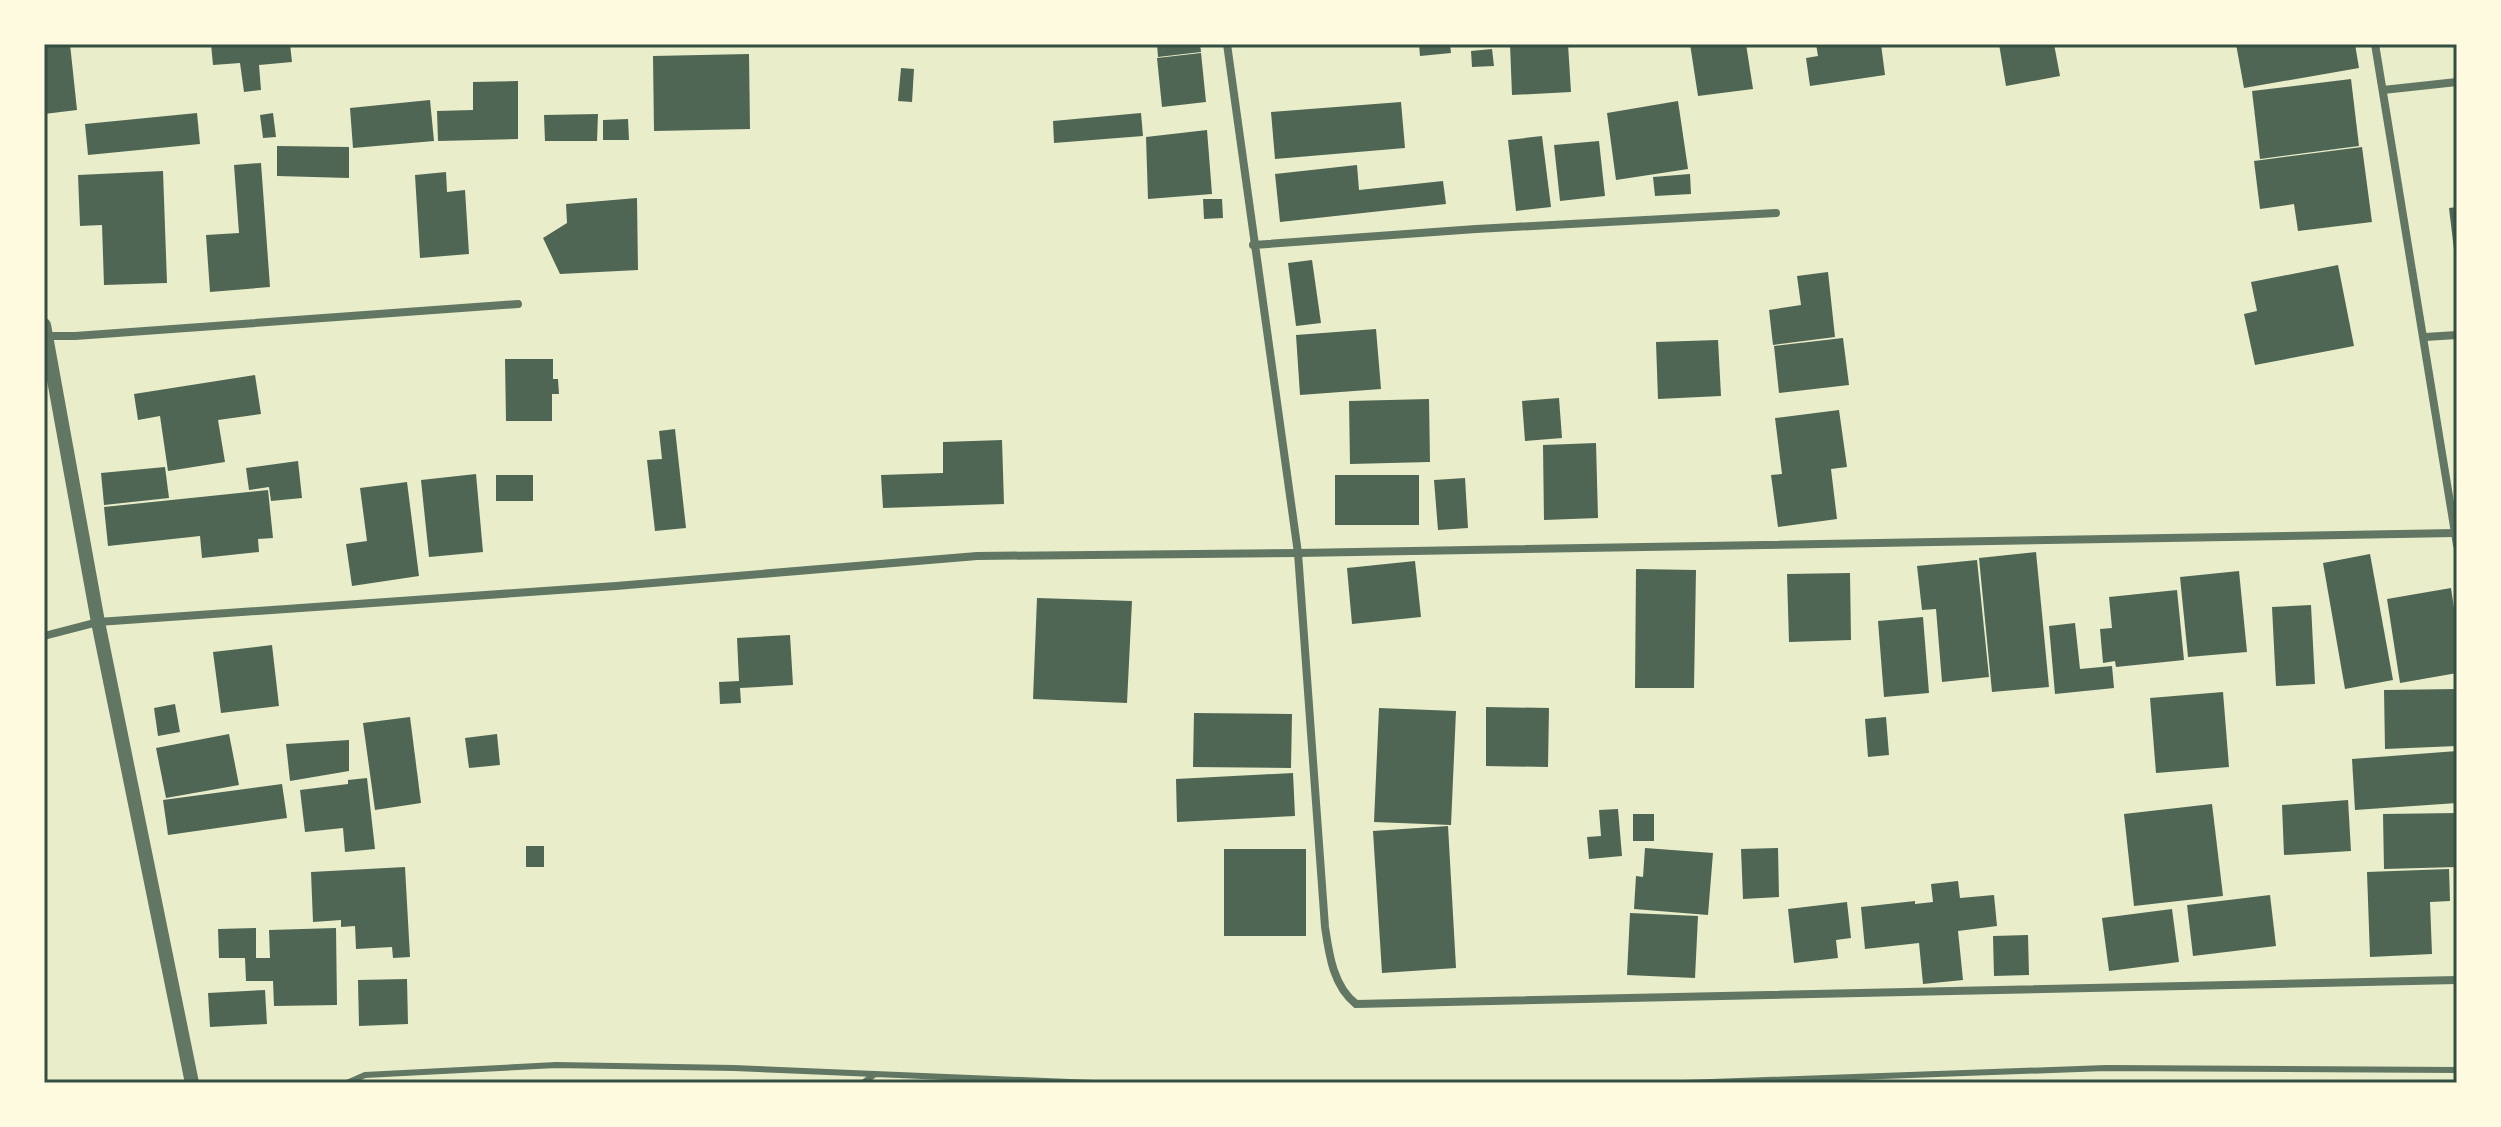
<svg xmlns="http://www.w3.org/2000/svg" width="2501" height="1127" viewBox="0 0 2501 1127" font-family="Cabin,sans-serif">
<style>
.building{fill:#4f6655}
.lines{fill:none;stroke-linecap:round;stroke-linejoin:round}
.service{stroke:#617663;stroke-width:6}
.minor{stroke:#617663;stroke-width:8}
.tertiary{stroke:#617663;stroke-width:14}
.neatline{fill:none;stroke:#344e41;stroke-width:3}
</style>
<rect width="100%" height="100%" fill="#e9edc9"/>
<!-- building -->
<g class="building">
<path d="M44 44H70L77 110 44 114Z"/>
<path d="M211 44H290L292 62 259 65 261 90 244 92 240 63 213 65Z"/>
<path d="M1157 44H1200L1201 52 1158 57Z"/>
<path d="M1419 44H1450L1451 53 1420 56Z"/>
<path d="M1510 44H1568L1571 92 1512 95Z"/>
<path d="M1690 44H1746L1753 89 1698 96Z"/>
<path d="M1816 44H1881L1885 75 1810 86 1806 58 1818 56Z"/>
<path d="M1999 44H2054L2060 76 2006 86Z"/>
<path d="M2236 44H2355L2359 68 2244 88Z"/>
<path d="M1492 49 1494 66 1472 67 1471 51Z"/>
<path d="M1201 53 1206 102 1162 107 1157 58Z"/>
<path d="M749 54 750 129 654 131 653 56Z"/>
<path d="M901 68 914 69 912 102 898 101Z"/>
<path d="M2351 79 2359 146 2260 159 2252 91Z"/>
<path d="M518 81V139L438 141 437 111 473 110V82Z"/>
<path d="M430 100 434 141 353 148 350 108Z"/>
<path d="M1678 101 1688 169 1616 180 1607 113Z"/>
<path d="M1401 102 1405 148 1275 159 1271 112Z"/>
<path d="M197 113 200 144 88 155 85 124Z"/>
<path d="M273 113 276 137 263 138 260 115Z"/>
<path d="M1141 113 1143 136 1054 143 1053 121Z"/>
<path d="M598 114 597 141H545L544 115Z"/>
<path d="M628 119 629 140H603V120Z"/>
<path d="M1207 130 1212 194 1148 199 1146 137Z"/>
<path d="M1542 136 1551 207 1516 211 1508 140Z"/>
<path d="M1599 141 1605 196 1560 201 1554 145Z"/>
<path d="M277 146 349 147V178L277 176Z"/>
<path d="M2362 147 2372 222 2298 231 2294 204 2260 209 2254 161Z"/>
<path d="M261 163 270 287 210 292 206 235 239 233 234 165Z"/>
<path d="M1357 165 1359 190 1443 181 1446 204 1280 222 1275 174Z"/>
<path d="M163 171 167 283 104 285 102 225 80 226 78 175Z"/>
<path d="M446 172 447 192 465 190 469 254 420 258 415 175Z"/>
<path d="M1690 174 1691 194 1655 196 1653 177Z"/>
<path d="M637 198 638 270 560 274 543 238 567 223 566 204Z"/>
<path d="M1203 199H1222L1223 218 1204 219Z"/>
<path d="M2457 207V258H2455L2449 208Z"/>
<path d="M1312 260 1321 323 1296 326 1288 263Z"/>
<path d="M2338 265 2354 346 2255 365 2244 314 2257 311 2251 282Z"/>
<path d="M1828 272 1835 337 1773 345 1769 310 1801 305 1797 276Z"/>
<path d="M1376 329 1381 389 1300 395 1296 335Z"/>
<path d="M1843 338 1849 385 1779 393 1774 346Z"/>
<path d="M1718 340 1721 396 1658 399 1656 342Z"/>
<path d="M505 359H553V379H558L559 394H552V421H506Z"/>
<path d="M255 375 261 414 218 420 225 462 168 471 160 416 138 420 134 394Z"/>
<path d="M1559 398 1562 438 1525 441 1522 401Z"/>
<path d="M1429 399 1430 462 1350 464 1349 401Z"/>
<path d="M1839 410 1847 467 1831 469 1837 519 1778 527 1771 475 1782 474 1775 418Z"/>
<path d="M675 429 686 528 655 531 647 460 662 459 659 431Z"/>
<path d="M1002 440 1004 504 883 508 881 475 943 473V442Z"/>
<path d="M1596 443 1598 518 1544 520 1543 445Z"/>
<path d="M298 461 302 498 271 501 269 487 249 490 246 468Z"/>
<path d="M165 467 169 498 104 505 101 473Z"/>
<path d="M476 474 483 552 429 557 421 480Z"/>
<rect x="496" y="475" width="37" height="26"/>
<rect x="1335" y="475" width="84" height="50"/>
<path d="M1465 478 1468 528 1438 530 1434 480Z"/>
<path d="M407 482 419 576 352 586 346 544 367 541 360 488Z"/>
<path d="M268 490 273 538 258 539 259 552 202 558 200 536 108 546 104 507Z"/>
<path d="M2036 552 2049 687 1992 692 1979 558Z"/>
<path d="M2370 554 2393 680 2345 689 2323 563Z"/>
<path d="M1977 560 1989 677 1942 682 1936 609 1922 610 1917 566Z"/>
<path d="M1415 561 1421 617 1352 624 1347 568Z"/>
<path d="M1636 569 1696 570 1694 688H1635Z"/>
<path d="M2239 571 2247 652 2188 657 2180 577Z"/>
<path d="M1850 573 1851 640 1789 642 1787 574Z"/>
<path d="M2451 588 2457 628V673L2400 683 2387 599Z"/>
<path d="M2177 590 2184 660 2116 667 2115 661 2103 663 2100 629 2112 628 2109 597Z"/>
<path d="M1037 598 1132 601 1127 703 1033 699Z"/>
<path d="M2311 605 2315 684 2276 686 2272 607Z"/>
<path d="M1923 617 1929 693 1884 697 1878 621Z"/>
<path d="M2075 623 2080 669 2112 666 2114 688 2055 694 2049 626Z"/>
<path d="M790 635 793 685 740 688 741 703 720 704 719 682 739 681 737 638Z"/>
<path d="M272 645 279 706 221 713 213 652Z"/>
<path d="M2457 689V746L2385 749 2384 690Z"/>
<path d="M2223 692 2229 767 2156 773 2150 698Z"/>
<path d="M175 704 180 732 158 736 154 708Z"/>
<path d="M1486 707 1549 708 1548 767 1486 766Z"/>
<path d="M1379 708 1456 711 1451 825 1374 822Z"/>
<path d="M1194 713 1292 714 1291 768 1193 767Z"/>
<path d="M410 717 421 803 375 810 363 723Z"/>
<path d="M1886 717 1889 755 1868 757 1865 719Z"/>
<path d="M229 734 239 785 166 798 156 748Z"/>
<path d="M497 734 500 765 469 768 465 738Z"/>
<path d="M349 740V771L290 781 286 744Z"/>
<path d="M2457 751V803L2355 810 2352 759Z"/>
<path d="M1293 773 1295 816 1177 822 1176 779Z"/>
<path d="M367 778 375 849 345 852 343 828 305 832 300 790 348 784V780Z"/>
<path d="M282 784 287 818 168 835 163 800Z"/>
<path d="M2348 800 2351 851 2284 855 2282 805Z"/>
<path d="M2212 804 2223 896 2134 906 2124 814Z"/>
<path d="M1618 809 1622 856 1589 859 1587 837 1601 836 1599 810Z"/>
<path d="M2457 813V867L2384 869 2383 814Z"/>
<rect x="1633" y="814" width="21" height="27"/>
<path d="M1448 826 1456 968 1382 973 1373 831Z"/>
<rect x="526" y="846" width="18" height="21"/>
<path d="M1645 848 1713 853 1708 915 1634 909 1636 876 1643 877Z"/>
<path d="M1778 848 1779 897 1743 899 1741 849Z"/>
<rect x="1224" y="849" width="82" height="87"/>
<path d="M405 867 410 957 393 958 392 947 356 949 355 926 341 927V920L313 922 311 872Z"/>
<path d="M2449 869 2450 901 2430 902 2432 954 2370 957 2367 872Z"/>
<path d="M1958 881 1960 898 1994 895 1997 926 1958 931 1963 980 1923 984 1919 943 1865 949 1861 907 1915 901V904L1933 902 1931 884Z"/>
<path d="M2270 895 2276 946 2193 956 2187 905Z"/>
<path d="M1847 902 1851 938 1836 940 1838 958 1794 963 1788 909Z"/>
<path d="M2172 909 2179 962 2109 971 2102 918Z"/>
<path d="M1630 913 1698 916 1695 978 1627 975Z"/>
<path d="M256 928V958H270L269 930 336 928 337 1005 274 1006 273 981H246L245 958H219L218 929Z"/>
<path d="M2028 935 2029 975 1994 976 1993 936Z"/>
<path d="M407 979 408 1024 359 1026 358 980Z"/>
<path d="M265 990 267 1024 210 1027 208 993Z"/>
</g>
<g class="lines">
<!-- service -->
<g class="service">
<path d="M347 1083 365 1075 556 1065 734 1068 875 1074"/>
<path d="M863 1083 875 1074 1093 1083"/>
<path d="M1684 1083 2106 1068 2457 1070"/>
</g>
<!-- minor -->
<g class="minor">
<path d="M1227 44 1298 553 1325 927C1329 954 1333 986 1356 1004L2457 980"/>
<path d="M2375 44 2457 545"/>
<path d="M2383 90 2457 82"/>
<path d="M1253 245 1476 229 1776 213"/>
<path d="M46 336H75L518 304"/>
<path d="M2425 337 2457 335"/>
<path d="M44 636 98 622 616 586 977 556 1298 553 2455 533"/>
</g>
<!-- tertiary -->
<path class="tertiary" d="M44 325 98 622 192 1083"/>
</g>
<!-- border -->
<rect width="2501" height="1127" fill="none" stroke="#fefae0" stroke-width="92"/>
<rect x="46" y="46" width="2409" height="1035" class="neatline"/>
</svg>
